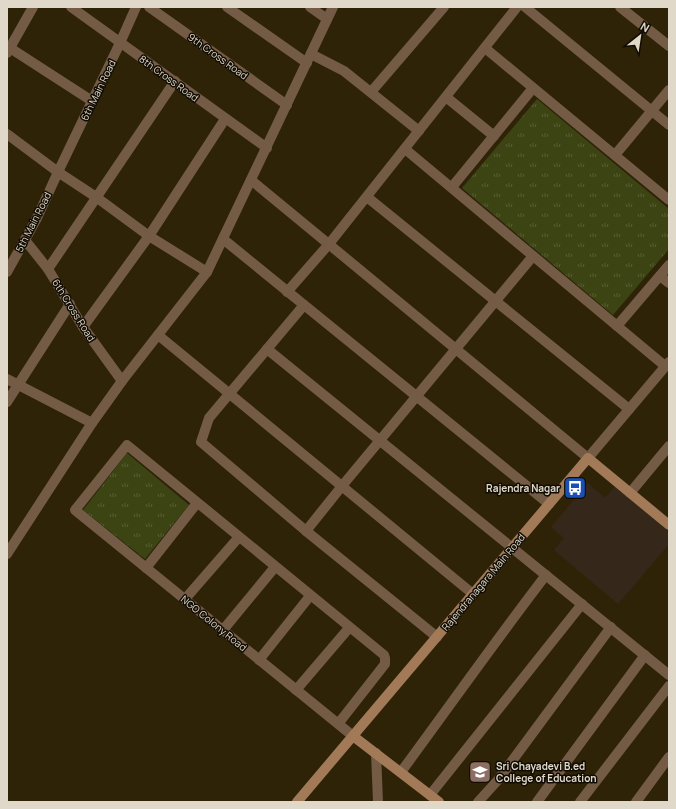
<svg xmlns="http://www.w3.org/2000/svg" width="676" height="809" viewBox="0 0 676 809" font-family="Manrope,sans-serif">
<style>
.education{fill:#35281b}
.park{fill:url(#park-tufts)}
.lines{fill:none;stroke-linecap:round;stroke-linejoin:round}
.street{stroke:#745b46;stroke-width:10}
.secondary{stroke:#a27a58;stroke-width:10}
.labels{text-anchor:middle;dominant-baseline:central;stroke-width:3;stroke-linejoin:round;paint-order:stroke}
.street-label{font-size:10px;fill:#e0d8c9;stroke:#110c03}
.poi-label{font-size:10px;font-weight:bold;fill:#e0d8c9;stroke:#110c03;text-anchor:end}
</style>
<defs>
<pattern id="park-tufts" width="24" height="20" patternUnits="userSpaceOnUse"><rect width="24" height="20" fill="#3b4412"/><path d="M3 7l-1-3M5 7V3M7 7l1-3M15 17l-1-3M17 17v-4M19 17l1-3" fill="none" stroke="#575e33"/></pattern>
</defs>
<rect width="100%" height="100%" fill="#2e2207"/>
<!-- education -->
<path class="education" d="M588 483 605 498 615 486 669 532V544L618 604 554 550 564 538 551 527Z"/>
<!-- park -->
<g class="park">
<path d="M537 99 669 209V249L613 315 462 188Z"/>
<path d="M127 453 189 505 145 559 83 510Z"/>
</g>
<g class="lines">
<!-- street -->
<g class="street">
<path d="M71 7 267 148"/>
<path d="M149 7 287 105"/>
<path d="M227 7 307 63"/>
<path d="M310 7 327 19"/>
<path d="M525 7 669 125"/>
<path d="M620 7 669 46"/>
<path d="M10 48 92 101"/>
<path d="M485 48 669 200"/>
<path d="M7 53 33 7"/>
<path d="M311 54 344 71 419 131"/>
<path d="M371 92 444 7"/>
<path d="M446 97 494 136"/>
<path d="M7 134 58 172 96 197 149 236 207 272"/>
<path d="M405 149 665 366"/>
<path d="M615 155 669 90"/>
<path d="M251 180 588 458 669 362"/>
<path d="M452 187 533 88"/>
<path d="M367 197 629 409"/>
<path d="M223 239 549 504"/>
<path d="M25 240 48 269 83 327 122 381"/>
<path d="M48 269 175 81"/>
<path d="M7 272 37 218 58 172 120 43 136 7"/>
<path d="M660 276 669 283"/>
<path d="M287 292 329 244 517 7"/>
<path d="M304 305 209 418 201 442 306 531 437 637"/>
<path d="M617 326 669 265"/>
<path d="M83 327 149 236 225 119"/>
<path d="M158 335 473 594"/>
<path d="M267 349 669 675"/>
<path d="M7 379 92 423"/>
<path d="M7 402 70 304"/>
<path d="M630 493 669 446"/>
<path d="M306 531 342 486 533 256"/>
<path d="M7 554 92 423 122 381 207 272 333 7"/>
<path d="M146 568 197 503"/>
<path d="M185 599 239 537"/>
<path d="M223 630 275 567"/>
<path d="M259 660 310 596"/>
<path d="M296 690 349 628"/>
<path d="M338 724 385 664V658L384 655 127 445 75 510 353 736"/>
<path d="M376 753 378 802"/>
<path d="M401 772C449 707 496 640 546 575"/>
<path d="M430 795 582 604"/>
<path d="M478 802 498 780 611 627"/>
<path d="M537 802 645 655"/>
<path d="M580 802 669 686"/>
<path d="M636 802 669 757"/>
</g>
<!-- secondary -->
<g class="secondary">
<path d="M353 736 439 802"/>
<path d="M297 802 588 458 669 525"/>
</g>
</g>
<!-- icons -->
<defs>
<g id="bus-square" transform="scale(1.15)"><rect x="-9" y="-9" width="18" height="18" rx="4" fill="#1a4fb4" stroke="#110c03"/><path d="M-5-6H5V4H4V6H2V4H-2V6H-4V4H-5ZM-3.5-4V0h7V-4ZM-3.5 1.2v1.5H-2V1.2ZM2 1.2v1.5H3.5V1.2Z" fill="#fff"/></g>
<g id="university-square" transform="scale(1.15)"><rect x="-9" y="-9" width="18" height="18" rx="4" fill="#8d6e63" stroke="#110c03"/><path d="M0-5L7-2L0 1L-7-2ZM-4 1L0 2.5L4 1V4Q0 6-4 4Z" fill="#fff"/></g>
</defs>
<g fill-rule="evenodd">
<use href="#bus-square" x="575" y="488"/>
<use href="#university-square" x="480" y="772"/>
</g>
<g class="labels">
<!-- street labels -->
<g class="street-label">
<text transform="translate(218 56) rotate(36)">9th Cross Road</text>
<text transform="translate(169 78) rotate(36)">8th Cross Road</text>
<text transform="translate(98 90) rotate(-64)">6th Main Road</text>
<text transform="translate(33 222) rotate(-63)">5th Main Road</text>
<text transform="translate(74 310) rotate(58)">6th Cross Road</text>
<text transform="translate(483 582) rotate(-50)">Rajendranagara Main Road</text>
<text transform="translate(214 623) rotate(39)">NGO Colony Road</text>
</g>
<!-- poi labels -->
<g class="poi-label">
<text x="560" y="488">Rajendra Nagar</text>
<text x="496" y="766" text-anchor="start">Sri Chayadevi B.ed<tspan x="496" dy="12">College of Education</tspan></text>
</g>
</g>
<!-- border -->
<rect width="676" height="809" fill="none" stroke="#e0d8c9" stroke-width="16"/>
<!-- north arrow -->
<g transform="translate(640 36) rotate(30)" stroke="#110c03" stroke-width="3" paint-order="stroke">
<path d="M0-3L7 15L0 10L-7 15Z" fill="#e0d8c9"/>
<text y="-6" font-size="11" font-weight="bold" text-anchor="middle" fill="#e0d8c9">N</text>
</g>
</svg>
